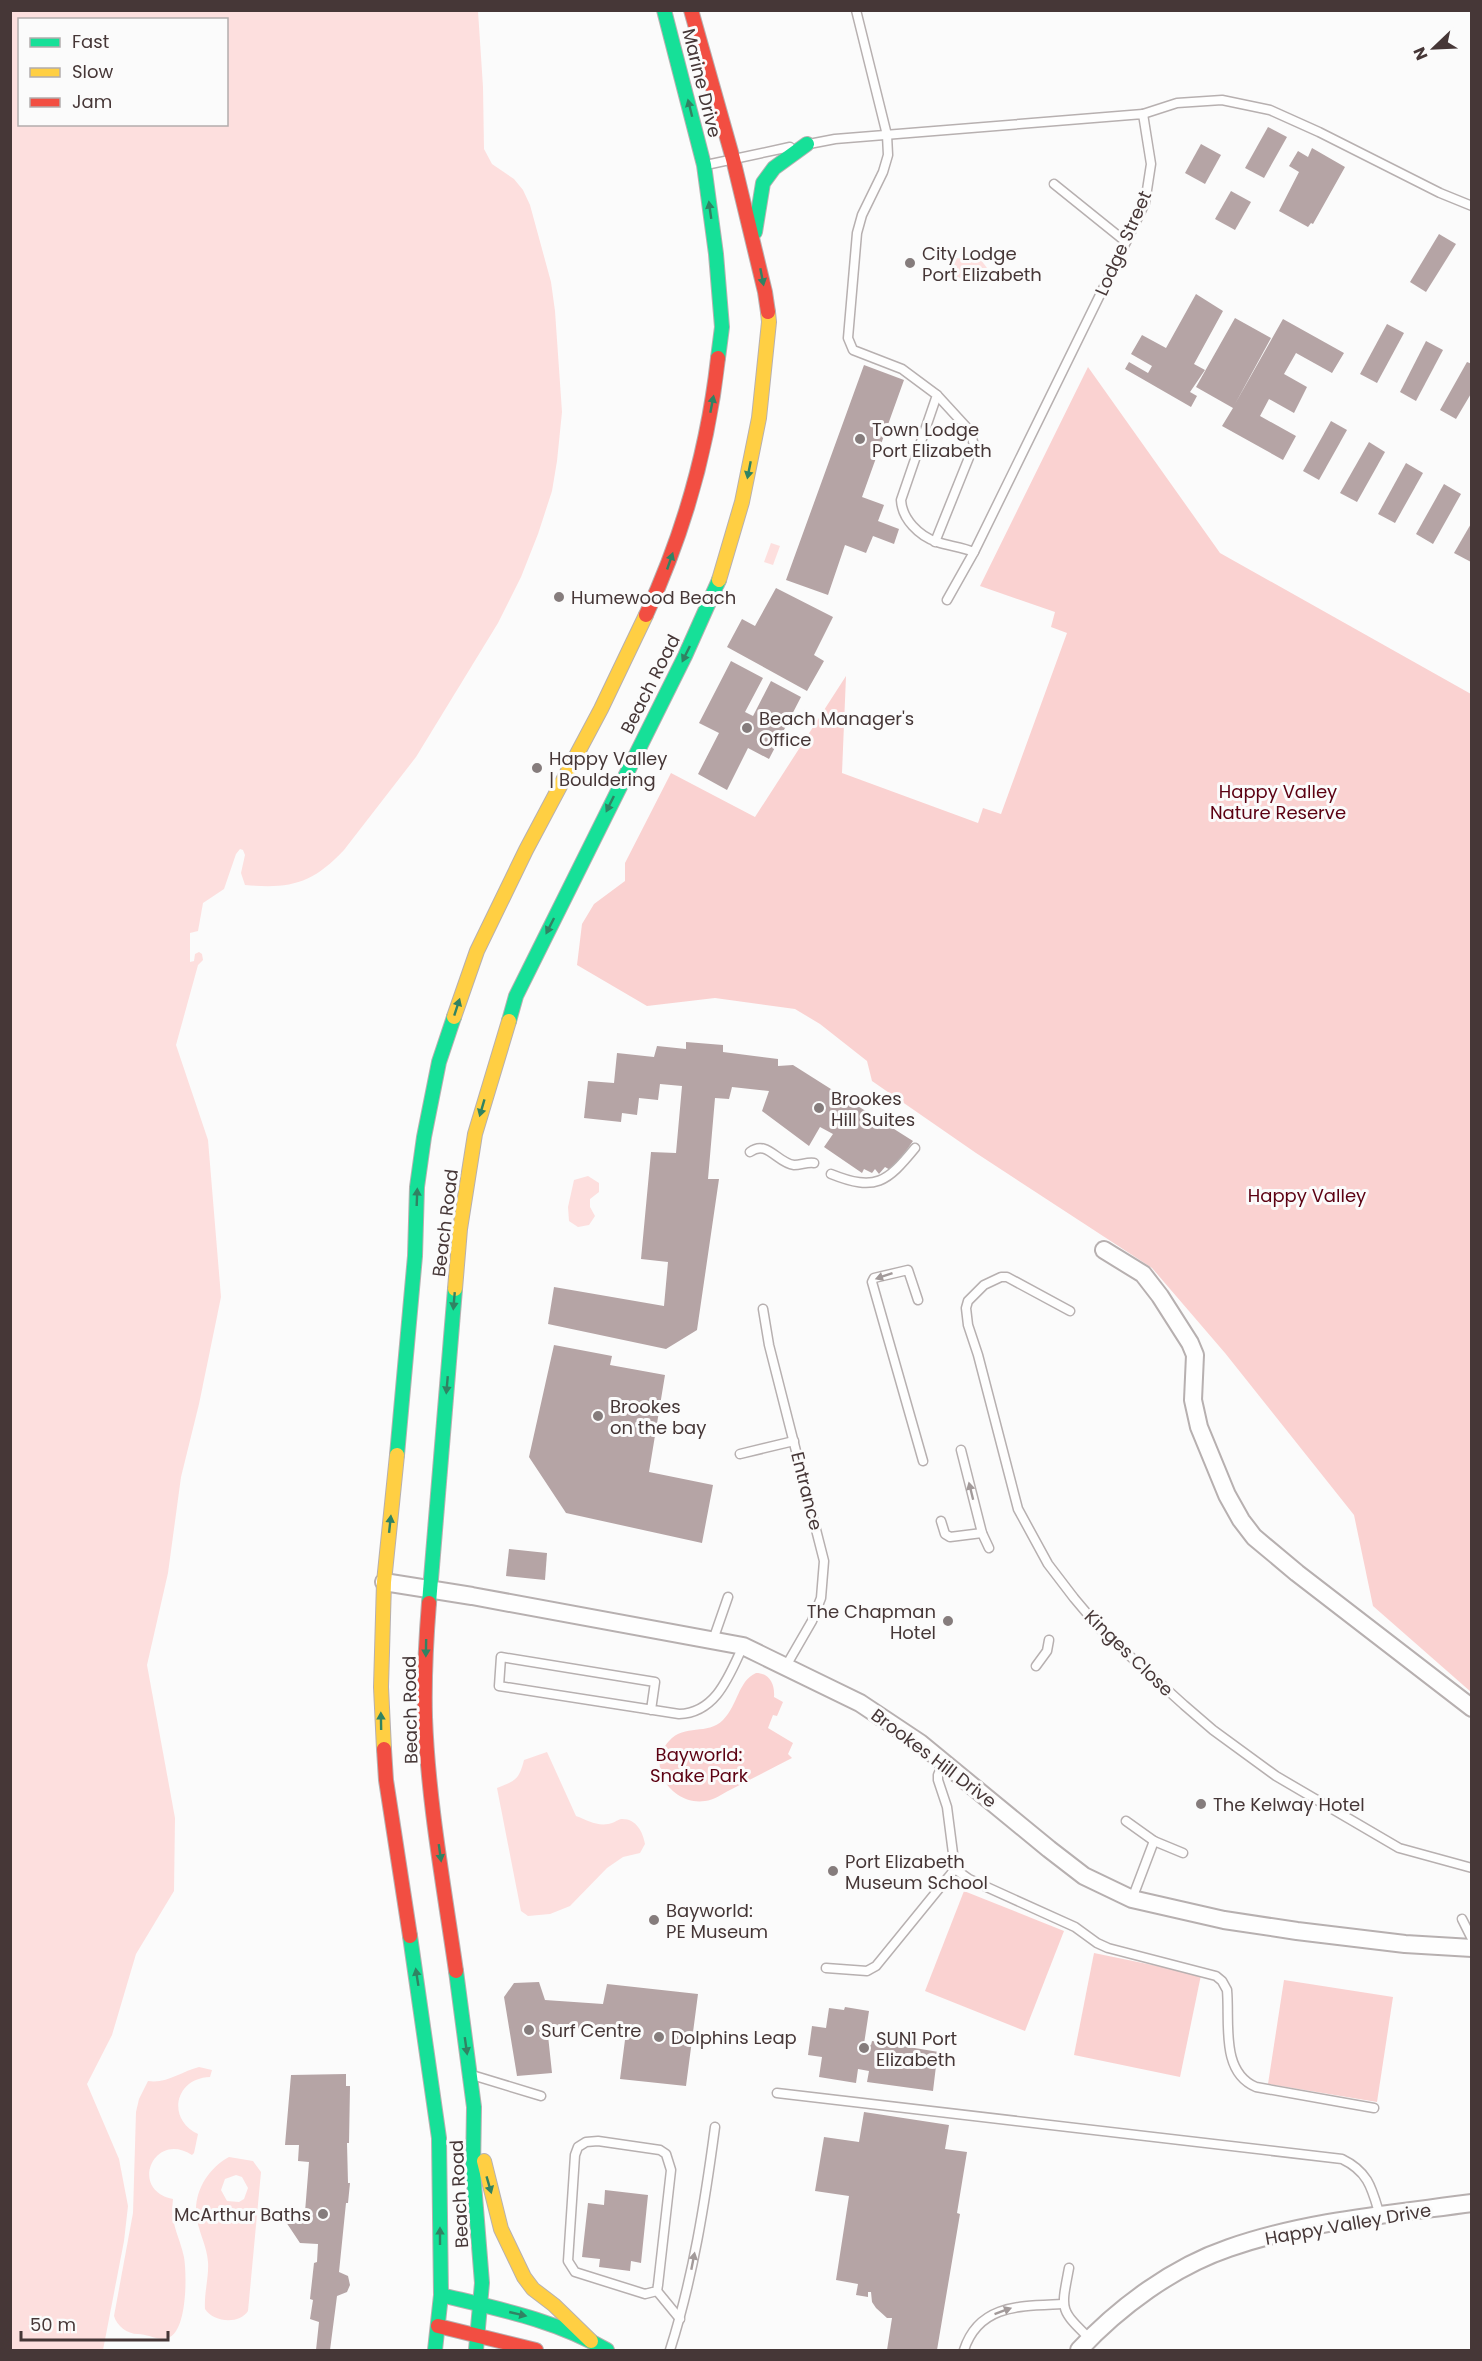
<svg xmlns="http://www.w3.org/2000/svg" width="1482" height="2361" viewBox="0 0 1482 2361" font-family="Poppins,sans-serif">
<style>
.green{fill:#fad2d1}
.water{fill:#fddfde;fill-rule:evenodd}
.building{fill:#b5a4a5}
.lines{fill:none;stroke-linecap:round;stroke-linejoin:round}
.lane-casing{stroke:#b7b0b0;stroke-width:11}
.street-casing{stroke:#b7b0b0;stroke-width:20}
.fast-casing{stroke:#b7b0b0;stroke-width:16}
.slow-casing{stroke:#b7b0b0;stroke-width:16}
.jam-casing{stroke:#b7b0b0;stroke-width:16}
.lane{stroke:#fefefe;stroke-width:8}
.street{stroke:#fefefe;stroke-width:16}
.fast{stroke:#16e098;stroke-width:14}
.slow{stroke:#ffcf43;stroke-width:14}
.jam{stroke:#f24e42;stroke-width:14}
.oneway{fill:#308363}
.oneway2{fill:#a29a9a}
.poi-dot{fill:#857c7c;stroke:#fbfbfb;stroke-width:2}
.labels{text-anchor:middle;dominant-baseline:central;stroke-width:6;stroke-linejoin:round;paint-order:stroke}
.street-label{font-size:18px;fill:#463737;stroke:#fbfbfb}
.poi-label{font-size:18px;fill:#463737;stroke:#fbfbfb;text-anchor:start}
.park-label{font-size:18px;fill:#5c0112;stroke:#fbfbfb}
</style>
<rect width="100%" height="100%" fill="#fbfbfb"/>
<!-- green -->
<g class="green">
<path d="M1088 367 1220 553 1471 694V1692L1373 1606 1354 1515 1225 1353 1152 1268 976 1153 872 1081 867 1061 820 1024 795 1009 715 998 647 1006 577 965 582 924 594 904 625 881V863L671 773 755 817 846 676 842 773 978 823 983 808 1001 814 1067 633 1051 627 1055 612 980 586Z"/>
<path d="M756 1673C770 1673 775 1685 774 1697L783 1702 777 1716 773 1715 768 1728 793 1743 788 1754 792 1758C771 1769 751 1779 730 1790 722 1794 714 1800 705 1801 688 1804 670 1793 663 1778 657 1765 659 1752 669 1741 685 1723 707 1736 723 1720 738 1705 738 1681 756 1673Z"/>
<path d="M964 1891 1064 1931 1025 2031 925 1991Z"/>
<path d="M1094 1953 1201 1975 1180 2077 1074 2055Z"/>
<path d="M1284 1980 1393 1997 1377 2102 1268 2084Z"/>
</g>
<!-- water -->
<g class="water">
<path d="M11 10 478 11 483 87 484 149 492 164 514 179 523 190 530 205 551 282 555 311 562 412 557 461 552 491 538 534 521 577 498 623 416 757 344 850C312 884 290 889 245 885L241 873 245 855 243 850 240 849 236 854 224 889 203 903 198 931 190 933V962L194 961 195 954 199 952 202 954 203 960 198 965 176 1045 208 1140 221 1297 199 1404 181 1477 168 1573 147 1665 175 1818 174 1891 136 1954 112 2035 87 2084 119 2159 128 2206 124 2241 103 2350H10ZM20 20H226V124H20Z"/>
<path d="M954 258 981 260 987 268 985 276 980 280 952 277Z"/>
<path d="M771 543 780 546 773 565 764 562Z"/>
<path d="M588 1176 599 1183V1192L590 1199V1207L595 1216 589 1225 578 1227 569 1221 568 1207 574 1180Z"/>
<path d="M547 1752 576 1816C587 1820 596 1826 608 1824 612 1824 617 1820 621 1819 636 1818 643 1832 645 1844L640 1853 623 1857 607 1868 570 1906 550 1914 528 1916 521 1911 497 1788C515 1781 519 1780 524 1760Z"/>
<path d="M199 2067 212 2070 210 2077C175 2078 166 2119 198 2134L194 2153 192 2155C154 2130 128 2190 173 2199 170 2225 179 2234 184 2257 187 2275 187 2328 170 2337 160 2342 148 2334 138 2334 127 2334 117 2326 114 2316L133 2213 136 2112 139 2099 148 2081C167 2084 182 2071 199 2067Z"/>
<path d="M229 2157 253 2161 261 2172 248 2311C239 2325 213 2322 205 2309 204 2293 209 2277 208 2262 207 2247 200 2235 197 2220 192 2194 207 2169 229 2157ZM236 2175 242 2177 248 2188 244 2199 239 2202 227 2201 221 2190 225 2179Z"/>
</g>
<!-- building -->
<g class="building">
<path d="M1268 127 1287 137 1264 178 1245 168Z"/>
<path d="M1201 144 1221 155 1205 184 1185 173Z"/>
<path d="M1312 148 1345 167 1313 224 1311 223 1308 227 1279 211 1299 172 1289 166 1298 151 1308 157Z"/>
<path d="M1231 191 1251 202 1235 230 1215 219Z"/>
<path d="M1439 234 1456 244 1426 292 1410 282Z"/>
<path d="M1196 294 1223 311 1194 364 1205 370 1190 392 1197 396 1191 407 1125 369 1129 362 1148 373 1152 366 1131 354 1142 335 1166 348Z"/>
<path d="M1235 318 1271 338 1235 404 1283 319 1344 353 1332 373 1296 353 1284 374 1307 387 1294 413 1269 399 1260 416 1296 436 1283 460 1222 426 1233 408 1196 387Z"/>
<path d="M1387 324 1404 333 1377 383 1360 374Z"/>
<path d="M1426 341 1443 350 1416 401 1400 392Z"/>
<path d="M1467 362 1472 364V392L1456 419 1440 410Z"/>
<path d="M864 365 904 380 862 497 884 505 878 521 899 529 894 544 873 536 866 553 845 545 828 595 786 580Z"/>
<path d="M1331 421 1347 430 1319 480 1303 471Z"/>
<path d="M1369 442 1385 452 1357 502 1340 493Z"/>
<path d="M1406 463 1423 473 1395 523 1378 514Z"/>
<path d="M1444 484 1461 494 1433 544 1416 534Z"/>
<path d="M1472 522V561L1471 562 1454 553Z"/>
<path d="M776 588 833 617 814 655 824 661 807 691 727 647 742 619 755 626Z"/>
<path d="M731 661 763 678 745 712 753 716 771 681 801 697 769 759 748 748 727 790 698 774 719 733 699 723Z"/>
<path d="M686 1042 723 1045V1052L778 1059V1066L793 1065 913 1141 892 1171 885 1167 879 1174 875 1169 872 1173 864 1169 862 1173 824 1147 833 1134 820 1127 809 1146 762 1111 769 1091 732 1087 729 1099 715 1098 708 1179H719L697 1330 666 1349 548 1324 554 1287 664 1306 668 1262 641 1259 651 1152 676 1153 682 1086 660 1084 658 1100 639 1098 637 1115 622 1113 621 1122 584 1118 588 1081 614 1083 617 1053 654 1057 657 1046 686 1049Z"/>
<path d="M554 1345 612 1356 610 1365 665 1375 649 1472 713 1485 702 1543 566 1513 529 1457Z"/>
<path d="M509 1549 547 1553 545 1580 506 1576Z"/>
<path d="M539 1982 545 2000 603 2004 607 1984 698 1994 686 2086 620 2079 626 2032 547 2026 552 2073 517 2076 504 1997 514 1983Z"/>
<path d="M845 2007 869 2011 864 2044 871 2045 872 2041 945 2053 943 2067 936 2066 933 2091 867 2082 869 2071 858 2069 856 2083 819 2077 822 2057 808 2055 812 2026 826 2028 829 2008 844 2010Z"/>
<path d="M346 2074V2086H350L349 2143H347L348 2183H350L348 2203H346L339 2272 348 2276 350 2285 347 2292 337 2296 330 2350H316L319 2322 310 2319 313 2300 310 2299 314 2263 317 2262 318 2244 300 2243 286 2222 287 2218 298 2216 305 2212 309 2162 298 2161 299 2145H285L291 2075Z"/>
<path d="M864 2112 949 2125 945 2149 967 2152 957 2213 960 2214 937 2350H887L892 2318H887L876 2308 872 2302 871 2292H868V2297L856 2295 858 2284 836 2280 849 2196 815 2191 824 2137 859 2142Z"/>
<path d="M605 2190 648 2195 641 2263 631 2261 630 2271 599 2267 600 2259 582 2257 588 2203 604 2205Z"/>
</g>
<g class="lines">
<!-- lane casing -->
<g class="lane-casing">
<g id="lane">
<path d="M856 10 887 135 888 155 883 172 862 215 857 233 848 338 853 350 902 369 937 395 901 500C902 519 919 536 937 542 949 546 962 547 974 552"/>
<path d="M1143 114 1177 103 1222 100 1270 110 1319 132 1440 193 1472 206"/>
<path d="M809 144 835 139 1143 114 1151 164 1145 203 974 552 947 600"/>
<path d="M706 165 790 147"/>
<path d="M1054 184 1126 242"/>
<path d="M935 542 974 445 970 431 937 395"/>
<path d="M750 1152C767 1139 777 1163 794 1165 801 1165 807 1162 814 1163"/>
<path d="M831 1174C876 1192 887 1182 915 1148"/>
<path d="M918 1300 908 1270 874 1278 872 1282 923 1461"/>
<path d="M763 1309 769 1345 824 1561 821 1598 812 1621 786 1666"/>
<path d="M1070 1311 1007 1277H1001L984 1285 968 1301 966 1308 968 1325 978 1355 1018 1509 1048 1564 1074 1598 1101 1630 1184 1705 1213 1730 1276 1776 1399 1848 1472 1868"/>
<path d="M961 1450 982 1533 989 1548"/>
<path d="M740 1454 794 1441"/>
<path d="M941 1521 945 1534 950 1537 982 1533"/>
<path d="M713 1640 728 1597"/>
<path d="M1036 1666 1047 1651 1049 1640"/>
<path d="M651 1710 655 1682 501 1657 499 1686 679 1714C716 1713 729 1676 743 1646"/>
<path d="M943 1763 938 1775V1780L947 1807 955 1869 969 1879 1075 1927 1097 1943 1108 1948 1216 1976 1222 1981 1227 1990C1230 2022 1220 2072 1256 2087L1374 2108"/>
<path d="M1126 1821 1154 1841 1132 1899"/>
<path d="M1154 1841 1183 1853"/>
<path d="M1462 1919 1472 1939"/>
<path d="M826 1968 867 1971 876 1966 955 1869"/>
<path d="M472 2075 541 2096"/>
<path d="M777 2093 1342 2159C1369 2172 1372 2189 1380 2216"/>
<path d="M598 2141 660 2150 666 2154 671 2170 658 2285 657 2291 645 2294 575 2272 568 2261 575 2155 578 2147 586 2142Z"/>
<path d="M1069 2268C1061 2310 1059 2309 1090 2339"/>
<path d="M657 2291 680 2319"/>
<path d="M670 2350C693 2278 705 2202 715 2127"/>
<path d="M964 2350C979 2304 1021 2306 1062 2304"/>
</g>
</g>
<!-- street casing -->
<g class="street-casing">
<g id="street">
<path d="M1104 1250 1143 1274 1160 1296 1190 1343 1195 1355 1193 1400 1199 1427 1227 1495 1241 1520 1254 1537 1297 1573 1472 1708"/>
<path d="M384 1582 472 1596 743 1646 860 1703 920 1743 1049 1849 1084 1876 1132 1899 1224 1920 1297 1931 1405 1944 1472 1948"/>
<path d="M1079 2350C1119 2307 1173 2267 1229 2248 1306 2221 1391 2214 1472 2203"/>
</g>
</g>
<!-- fast casing -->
<g class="fast-casing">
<g id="fast">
<path d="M664 10 704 165 716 254 722 327 718 358"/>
<path d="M755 232 763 183 774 168 807 144"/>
<path d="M509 1021 516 996 685 656 719 580"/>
<path d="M397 1455 415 1256 417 1187 424 1137 439 1062 454 1017"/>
<path d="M429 1603 455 1289"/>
<path d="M410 1936 439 2138 441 2295 435 2350"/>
<path d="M456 1971 474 2107 473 2171 482 2283 476 2350"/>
<path d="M441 2295C499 2309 555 2320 607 2350"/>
</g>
</g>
<!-- slow casing -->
<g class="slow-casing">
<g id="slow">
<path d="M719 580 742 502 759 418 769 322 768 312"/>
<path d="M454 1017 477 951 526 850 601 709 646 615"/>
<path d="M455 1289 460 1229 475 1134 509 1021"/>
<path d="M384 1749 381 1687 384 1582 397 1455"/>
<path d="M484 2161 501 2229 524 2277 533 2289 554 2305 591 2341"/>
</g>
</g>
<!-- jam casing -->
<g class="jam-casing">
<g id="jam">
<path d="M691 10 733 159 765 292 768 312"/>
<path d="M646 615C684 533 708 448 718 358"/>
<path d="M429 1603C426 1640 424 1679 425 1717 428 1801 444 1887 456 1971"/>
<path d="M384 1749 386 1780 410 1936"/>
<path d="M438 2326 536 2350"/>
</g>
</g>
<!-- lane -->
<use href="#lane" class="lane"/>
<!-- street -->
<use href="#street" class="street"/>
<!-- fast -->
<use href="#fast" class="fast"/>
<!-- slow -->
<use href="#slow" class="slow"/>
<!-- jam -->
<use href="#jam" class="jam"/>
</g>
<!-- one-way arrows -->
<defs><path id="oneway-solid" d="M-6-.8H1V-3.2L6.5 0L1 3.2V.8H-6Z" transform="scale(1.5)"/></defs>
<g class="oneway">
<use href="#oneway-solid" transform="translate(690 108) rotate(-104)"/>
<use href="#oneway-solid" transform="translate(710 210) rotate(-98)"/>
<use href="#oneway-solid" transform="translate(762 277) rotate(79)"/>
<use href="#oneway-solid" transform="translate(712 404) rotate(-79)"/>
<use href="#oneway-solid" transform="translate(749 470) rotate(101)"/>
<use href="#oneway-solid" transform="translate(670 561) rotate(-71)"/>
<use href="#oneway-solid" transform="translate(686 654) rotate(116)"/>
<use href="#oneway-solid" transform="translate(610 804) rotate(116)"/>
<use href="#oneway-solid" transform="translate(550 926) rotate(117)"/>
<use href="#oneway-solid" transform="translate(457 1007) rotate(-72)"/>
<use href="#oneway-solid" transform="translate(482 1108) rotate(106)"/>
<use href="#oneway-solid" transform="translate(417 1197) rotate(-88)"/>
<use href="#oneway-solid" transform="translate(454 1301) rotate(95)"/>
<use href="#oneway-solid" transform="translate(447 1385) rotate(95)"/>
<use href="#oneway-solid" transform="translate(390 1524) rotate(-84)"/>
<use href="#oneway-solid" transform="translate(426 1648) rotate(91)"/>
<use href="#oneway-solid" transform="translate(381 1721) rotate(-91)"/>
<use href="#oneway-solid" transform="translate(440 1853) rotate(82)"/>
<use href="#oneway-solid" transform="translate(417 1977) rotate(-99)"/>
<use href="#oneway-solid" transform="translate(466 2046) rotate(82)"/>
<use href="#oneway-solid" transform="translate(489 2185) rotate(74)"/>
<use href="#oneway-solid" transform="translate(440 2236) rotate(-90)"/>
<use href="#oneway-solid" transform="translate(518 2314) rotate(13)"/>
</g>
<g class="oneway2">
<use href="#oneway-solid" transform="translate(884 1276) rotate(161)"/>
<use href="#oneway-solid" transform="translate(971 1491) rotate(-104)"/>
<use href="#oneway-solid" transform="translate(693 2261) rotate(-79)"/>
<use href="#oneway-solid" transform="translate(1003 2311) rotate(-20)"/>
</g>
<!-- markers -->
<g class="poi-dot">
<circle cx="910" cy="263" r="6"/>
<circle cx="860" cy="439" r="6"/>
<circle cx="559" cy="597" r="6"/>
<circle cx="747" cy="728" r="6"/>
<circle cx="537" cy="768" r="6"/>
<circle cx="819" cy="1108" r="6"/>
<circle cx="598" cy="1416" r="6"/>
<circle cx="948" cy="1621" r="6"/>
<circle cx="1201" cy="1804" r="6"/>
<circle cx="833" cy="1871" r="6"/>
<circle cx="654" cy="1920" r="6"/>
<circle cx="529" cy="2030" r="6"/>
<circle cx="659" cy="2037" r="6"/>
<circle cx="864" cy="2048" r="6"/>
<circle cx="323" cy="2214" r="6"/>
</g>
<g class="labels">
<!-- street labels -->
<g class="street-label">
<text transform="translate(702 83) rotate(76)">Marine Drive</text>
<text transform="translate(1123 243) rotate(-66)">Lodge Street</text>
<text transform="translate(650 684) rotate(-63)">Beach Road</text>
<text transform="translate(445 1223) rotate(-83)">Beach Road</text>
<text transform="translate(807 1491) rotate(76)">Entrance</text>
<text transform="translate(1129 1653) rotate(44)">Kinges Close</text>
<text transform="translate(410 1710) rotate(-91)">Beach Road</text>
<text transform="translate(934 1758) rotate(37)">Brookes Hill Drive</text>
<text transform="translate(459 2194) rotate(-93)">Beach Road</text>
<text transform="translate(1348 2224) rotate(-10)">Happy Valley Drive</text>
</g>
<!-- poi labels -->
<g class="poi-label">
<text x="922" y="253">City Lodge<tspan x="922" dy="21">Port Elizabeth</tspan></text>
<text x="872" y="429">Town Lodge<tspan x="872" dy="21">Port Elizabeth</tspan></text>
<text x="571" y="597">Humewood Beach</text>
<text x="759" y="718">Beach Manager's<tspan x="759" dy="21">Office</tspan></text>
<text x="549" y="758">Happy Valley<tspan x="549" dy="21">| Bouldering</tspan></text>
<text x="831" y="1098">Brookes<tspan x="831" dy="21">Hill Suites</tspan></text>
<text x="610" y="1406">Brookes<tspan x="610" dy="21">on the bay</tspan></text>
<text x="936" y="1611" text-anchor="end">The Chapman<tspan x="936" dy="21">Hotel</tspan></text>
<text x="1213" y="1804">The Kelway Hotel</text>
<text x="845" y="1861">Port Elizabeth<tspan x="845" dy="21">Museum School</tspan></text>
<text x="666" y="1910">Bayworld:<tspan x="666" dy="21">PE Museum</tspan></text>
<text x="541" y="2030">Surf Centre</text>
<text x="671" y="2037">Dolphins Leap</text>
<text x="876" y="2038">SUN1 Port<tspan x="876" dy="21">Elizabeth</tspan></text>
<text x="311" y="2214" text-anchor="end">McArthur Baths</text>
</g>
<!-- park labels -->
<g class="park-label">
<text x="1278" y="791">Happy Valley<tspan x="1278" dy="21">Nature Reserve</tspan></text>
<text x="1307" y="1195">Happy Valley</text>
<text x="699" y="1754">Bayworld:<tspan x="699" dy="21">Snake Park</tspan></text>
</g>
</g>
<!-- border -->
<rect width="1482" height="2361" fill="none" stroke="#463737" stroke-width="24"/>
<!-- legend -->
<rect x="18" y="18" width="210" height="108" fill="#fbfbfb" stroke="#b3adad" stroke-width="1.5"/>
<rect x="30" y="38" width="30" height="9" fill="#16e098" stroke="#b3adad" stroke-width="1.5"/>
<text x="72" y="48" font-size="18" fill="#463737">Fast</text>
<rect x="30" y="68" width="30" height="9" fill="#ffcf43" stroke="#b3adad" stroke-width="1.5"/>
<text x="72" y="78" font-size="18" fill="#463737">Slow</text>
<rect x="30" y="98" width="30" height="9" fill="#f24e42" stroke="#b3adad" stroke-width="1.5"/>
<text x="72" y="108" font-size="18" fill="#463737">Jam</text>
<!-- north arrow -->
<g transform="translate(1434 48) rotate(247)" stroke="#fbfbfb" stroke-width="4.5" paint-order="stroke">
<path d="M0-4.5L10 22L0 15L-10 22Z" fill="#463737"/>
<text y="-9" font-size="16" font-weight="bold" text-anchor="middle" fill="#463737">N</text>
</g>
<!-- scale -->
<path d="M21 2331v9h147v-9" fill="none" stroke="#463737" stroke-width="3"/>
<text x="30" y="2331" font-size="18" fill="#463737" stroke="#fbfbfb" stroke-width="4.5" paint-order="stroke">50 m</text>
</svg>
